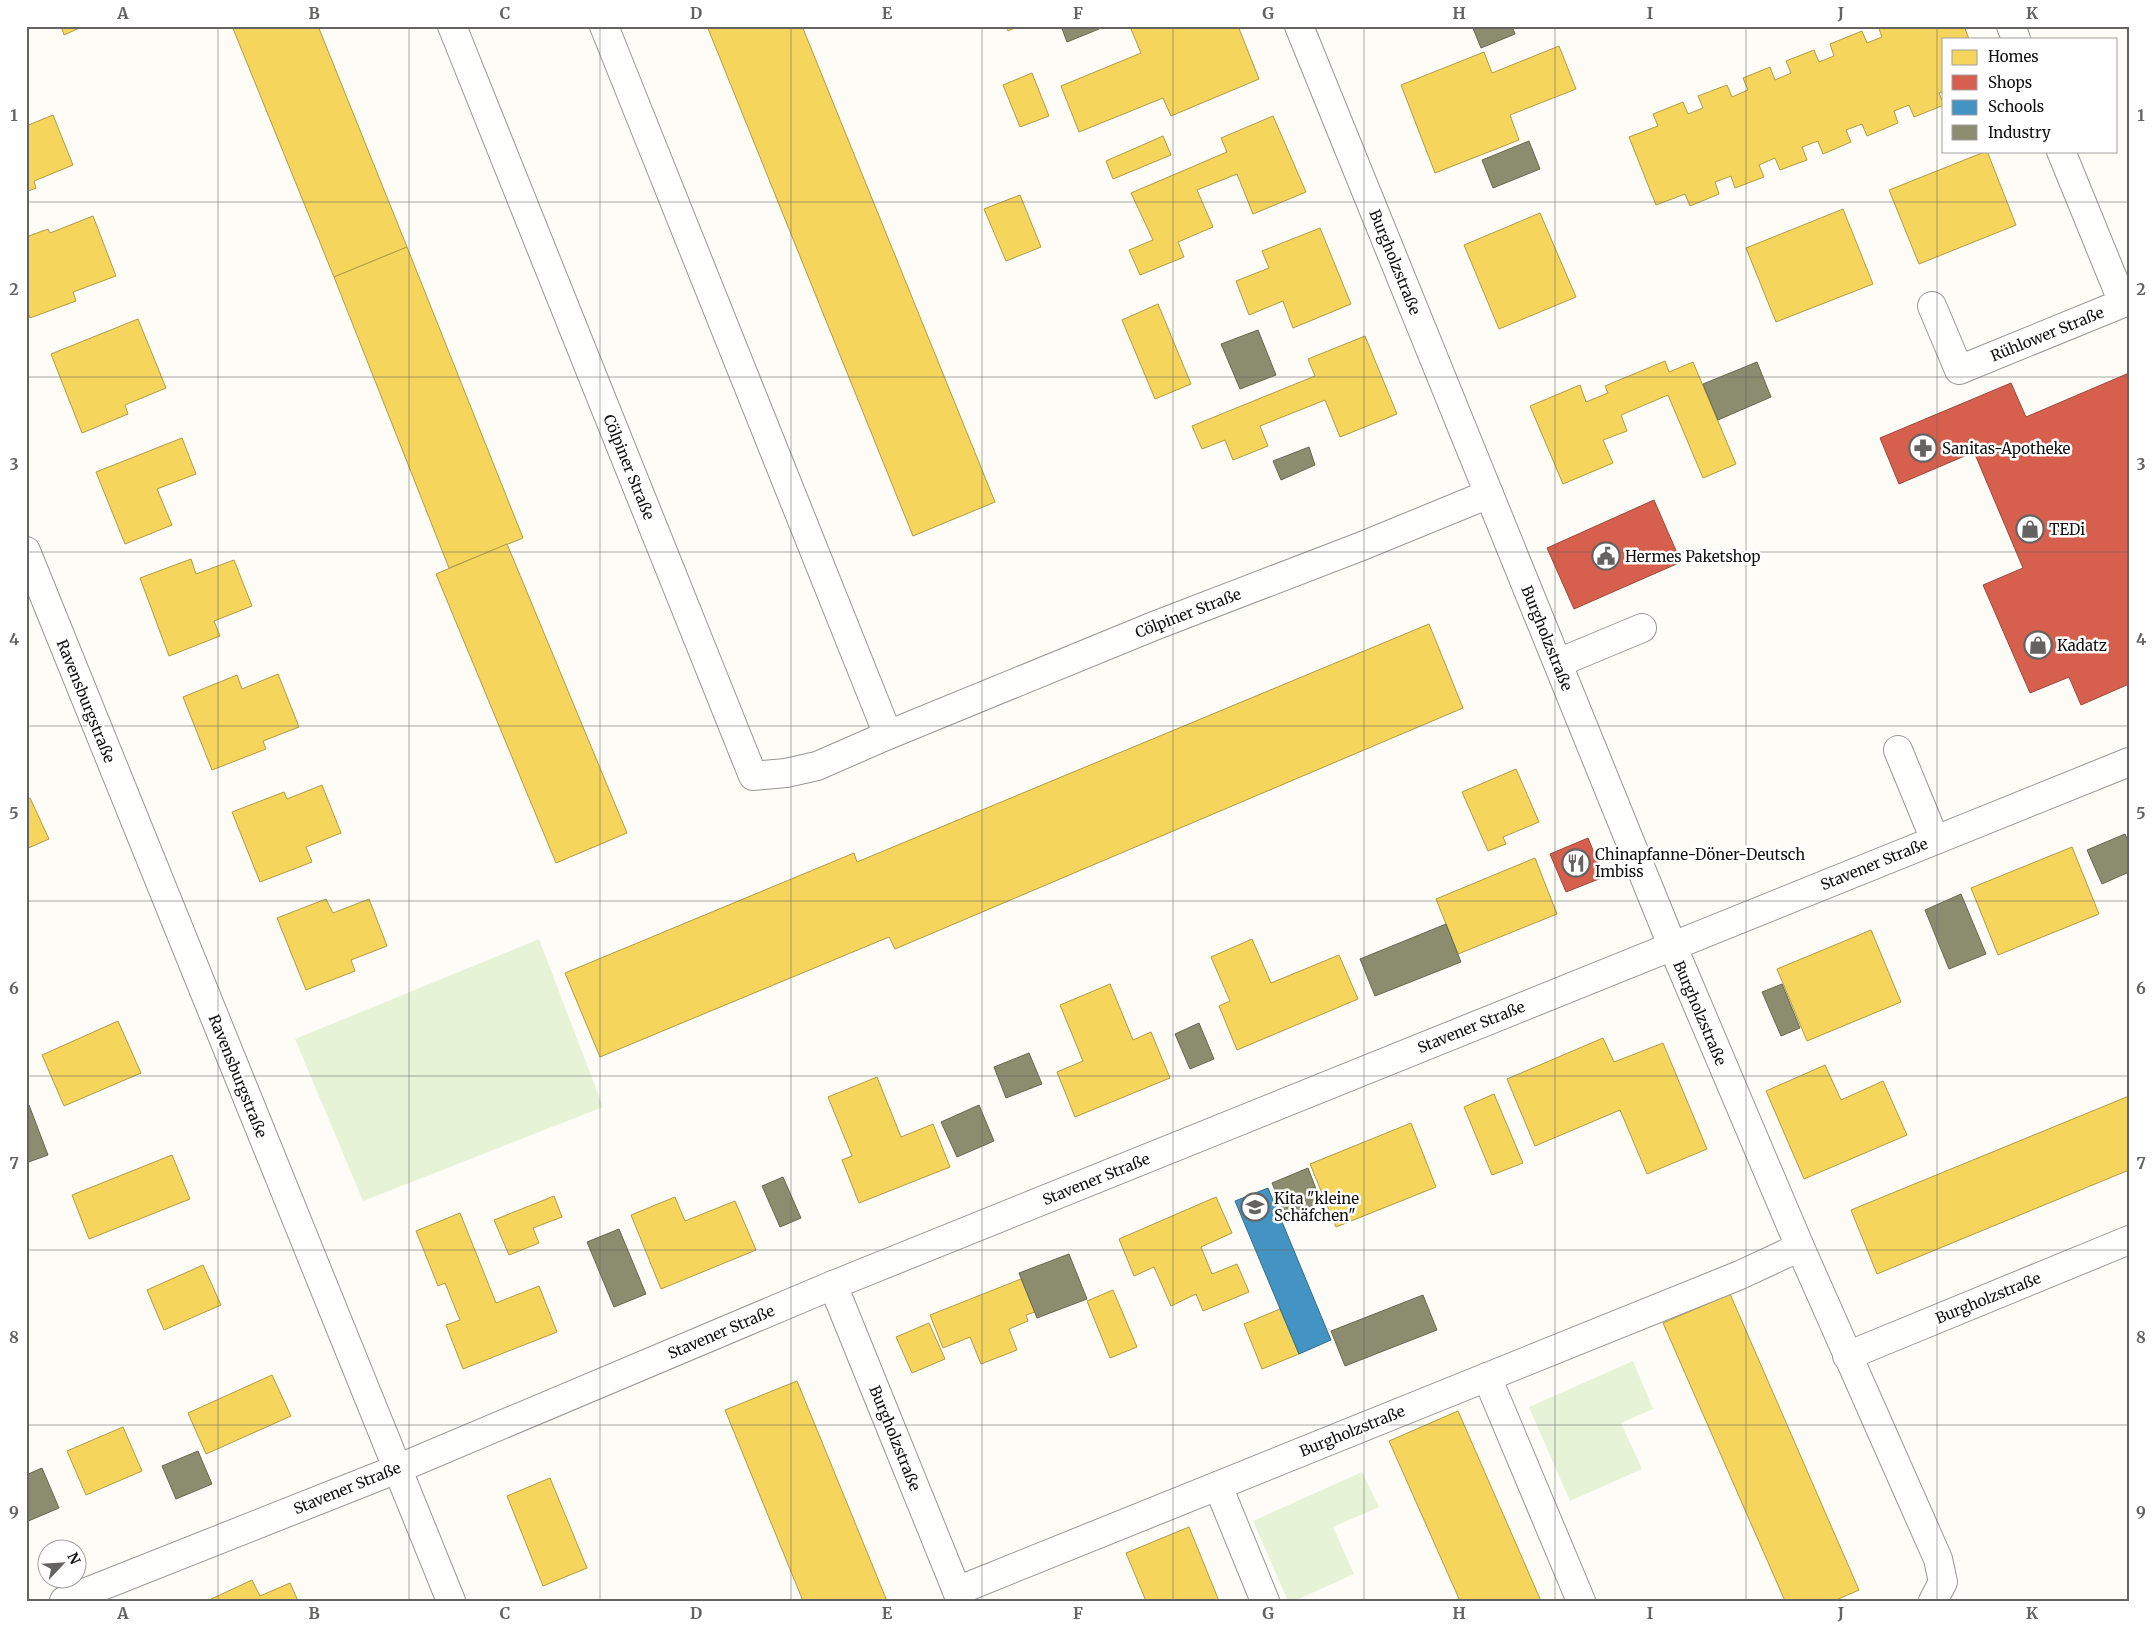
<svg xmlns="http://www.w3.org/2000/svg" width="2155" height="1627" viewBox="0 0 2155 1627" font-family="Merriweather,serif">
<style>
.green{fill:#e7f3d7}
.homes{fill:#f6d55c;stroke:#b19a46}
.shops{fill:#d6604d;stroke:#9b483b}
.schools{fill:#4393c3;stroke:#346c8e}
.industry{fill:#8c8c6e;stroke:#676752}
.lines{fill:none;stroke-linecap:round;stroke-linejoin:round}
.minor-casing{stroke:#979795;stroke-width:30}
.minor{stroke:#fffffe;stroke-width:28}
.grid{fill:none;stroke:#646362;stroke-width:1;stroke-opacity:0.55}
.labels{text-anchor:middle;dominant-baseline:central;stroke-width:5;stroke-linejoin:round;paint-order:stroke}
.street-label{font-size:15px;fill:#111;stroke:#fff}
.poi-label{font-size:15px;fill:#111;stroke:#fff;text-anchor:start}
.neatline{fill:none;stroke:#646362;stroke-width:2}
.grid-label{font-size:16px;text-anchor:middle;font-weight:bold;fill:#646362}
</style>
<rect width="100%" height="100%" fill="#fdfcf7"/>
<!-- green -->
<g class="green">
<path d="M539 939 603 1107 363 1201 295 1039Z"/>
<path d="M1633 1361 1653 1409 1621 1423 1642 1469 1570 1501 1529 1407Z"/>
<path d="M1362 1472 1379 1507 1333 1527 1354 1574 1294 1601H1288L1253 1521Z"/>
</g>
<!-- homes -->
<g class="homes">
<path d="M61 26H84L64 35Z"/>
<path d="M232 26H318L407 247 334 277Z"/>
<path d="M707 26H802L995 502 913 536Z"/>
<path d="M1006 26H1019L1008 31Z"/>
<path d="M1138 26H1238L1259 79 1171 116 1163 98 1079 132 1061 86 1141 53 1131 29Z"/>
<path d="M1878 26H1964L1969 39H1944V91L1939 93 1944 105 1914 117 1909 105 1894 111 1898 123 1867 136 1862 124 1846 130 1851 142 1823 154 1818 141 1802 147 1807 160 1780 170 1775 158 1759 165 1764 177 1735 188 1731 176 1715 182 1719 194 1690 206 1685 194 1656 205 1629 137 1658 126 1653 114 1683 102 1688 114 1703 108 1698 96 1727 85 1732 97 1748 90 1743 78 1770 67 1775 80 1791 73 1786 61 1814 50 1819 62 1834 56 1830 44 1862 31 1867 43 1882 37Z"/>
<path d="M1559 46 1576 89 1510 115 1519 140 1435 173 1401 85 1484 52 1492 73Z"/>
<path d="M1032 73 1049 116 1020 127 1003 85Z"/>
<path d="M53 115 73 165 34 181 36 188 26 192V126Z"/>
<path d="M1273 116 1306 192 1253 214 1237 174 1197 190 1213 227 1178 242 1184 257 1140 275 1129 250 1153 240 1131 193 1227 152 1221 138Z"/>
<path d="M1163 136 1171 155 1113 179 1106 161Z"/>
<path d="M1987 151 2016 225 1919 264 1889 190Z"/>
<path d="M1020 195 1041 247 1006 261 984 209Z"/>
<path d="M1843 209 1873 284 1776 322 1746 248Z"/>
<path d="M1540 213 1576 297 1499 329 1464 245Z"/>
<path d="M93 216 116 276 73 292 76 301 30 318 26 309V237L48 229 50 233Z"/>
<path d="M1320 228 1351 304 1293 328 1283 301 1249 315 1236 281 1269 268 1262 251Z"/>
<path d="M407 247 523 538 449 568 334 277Z"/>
<path d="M1158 304 1191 384 1155 399 1122 320Z"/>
<path d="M138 319 166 388 125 405 128 414 82 433 51 354Z"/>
<path d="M1365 336 1397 414 1340 437 1325 400 1260 426 1268 446 1233 460 1225 440 1202 449 1192 426 1315 376 1308 359Z"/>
<path d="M1665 361 1669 372 1693 362 1736 464 1703 478 1668 395 1621 415 1627 431 1603 440 1613 463 1563 484 1530 406 1580 385 1586 402 1608 393 1605 386Z"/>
<path d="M182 438 196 474 157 489 172 525 125 544 96 472Z"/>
<path d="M507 544 627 833 556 863 436 574Z"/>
<path d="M191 559 196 574 234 560 252 606 214 621 220 636 169 656 140 578Z"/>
<path d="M1429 624 1463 708 895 949 889 937 600 1057 565 973 854 853 857 862Z"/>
<path d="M278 674 299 727 263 741 266 749 212 770 183 697 237 675 242 689Z"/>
<path d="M1516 769 1539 822 1503 837 1506 844 1488 851 1462 792Z"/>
<path d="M322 785 341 833 306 847 312 862 260 882 232 812 284 792 287 799Z"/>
<path d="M30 798 49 839 26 849V799Z"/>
<path d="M2072 847 2099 914 1998 955 1971 888Z"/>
<path d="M1535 858 1557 914 1458 954 1436 899Z"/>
<path d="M326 899 333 913 369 899 387 946 351 960 355 971 306 990 277 918Z"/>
<path d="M1871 930 1901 1002 1807 1041 1777 969Z"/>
<path d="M1252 939 1271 983 1339 955 1358 999 1237 1050 1219 1006 1230 1001 1211 957Z"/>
<path d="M1110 984 1133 1040 1151 1032 1170 1078 1075 1117 1057 1072 1083 1061 1060 1005Z"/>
<path d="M118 1021 141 1073 64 1106 42 1055Z"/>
<path d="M1603 1038 1614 1062 1663 1043 1707 1149 1647 1174 1620 1110 1535 1146 1507 1079Z"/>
<path d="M1825 1065 1841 1100 1883 1081 1907 1135 1804 1179 1766 1091Z"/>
<path d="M877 1077 901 1137 933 1124 950 1167 859 1203 842 1160 852 1156 828 1097Z"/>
<path d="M1494 1094 1523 1163 1492 1175 1464 1107Z"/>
<path d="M2129 1096V1170L1877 1274 1851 1210Z"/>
<path d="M1411 1123 1436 1187 1336 1227 1310 1164Z"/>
<path d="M172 1155 190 1199 89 1239 72 1195Z"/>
<path d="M554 1196 562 1217 533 1228 539 1243 509 1255 494 1220Z"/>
<path d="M675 1197 685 1221 735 1201 756 1250 661 1289 631 1215Z"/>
<path d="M1216 1197 1232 1233 1201 1247 1212 1274 1237 1264 1249 1292 1203 1311 1196 1294 1171 1306 1154 1267 1134 1276 1119 1239Z"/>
<path d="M460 1213 496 1303 539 1286 557 1332 463 1369 446 1325 460 1320 445 1283 438 1286 416 1231Z"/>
<path d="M203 1265 221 1305 164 1330 147 1290Z"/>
<path d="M1021 1279 1035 1312 1026 1315 1028 1321 1009 1329 1017 1350 981 1364 970 1337 943 1348 930 1315Z"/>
<path d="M1113 1290 1137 1347 1110 1358 1087 1301Z"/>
<path d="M1730 1294 1859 1590 1834 1601H1785L1663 1323Z"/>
<path d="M1280 1309 1299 1354 1262 1369 1244 1324Z"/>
<path d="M929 1323 945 1359 912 1373 896 1337Z"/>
<path d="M272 1375 291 1416 206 1454 188 1413Z"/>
<path d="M797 1381 887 1601H803L725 1410Z"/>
<path d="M1458 1411 1541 1601H1460L1389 1441Z"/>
<path d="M123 1427 142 1471 86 1495 67 1451Z"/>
<path d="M550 1478 587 1568 543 1586 507 1496Z"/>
<path d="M1189 1527 1219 1601H1146L1126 1553Z"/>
<path d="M252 1580 260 1596 290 1583 298 1601H207Z"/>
</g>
<!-- shops -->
<g class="shops">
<path d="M2129 373V684L2081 705 2069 677 2030 693 1983 585 2023 568 1974 452 1899 484 1880 438 2011 383 2026 417Z"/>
<path d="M1654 500 1681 562 1574 609 1547 548Z"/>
<path d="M1588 838 1604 877 1566 892 1550 854Z"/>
</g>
<!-- schools -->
<path class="schools" d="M1268 1188 1331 1340 1299 1354 1235 1201Z"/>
<!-- industry -->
<g class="industry">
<path d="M1061 26H1098L1099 29 1067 42Z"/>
<path d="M1472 26H1512L1515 34 1481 48Z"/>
<path d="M1529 141 1540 169 1493 188 1482 160Z"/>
<path d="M1258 330 1276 375 1240 389 1221 344Z"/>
<path d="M1757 362 1771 397 1718 420 1703 384Z"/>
<path d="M1309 447 1315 465 1281 480 1273 461Z"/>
<path d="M2125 834 2129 843V872L2102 884 2087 850Z"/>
<path d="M1961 894 1986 954 1949 969 1925 910Z"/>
<path d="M1446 924 1461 962 1375 996 1360 959Z"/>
<path d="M1782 984 1800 1028 1781 1036 1762 992Z"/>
<path d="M1199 1023 1214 1059 1190 1069 1175 1034Z"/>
<path d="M1029 1053 1042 1084 1006 1098 994 1067Z"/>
<path d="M29 1105 48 1155 26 1163V1106Z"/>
<path d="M979 1105 994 1141 957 1157 941 1122Z"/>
<path d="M1308 1168 1321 1202 1286 1217 1272 1183Z"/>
<path d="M783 1177 801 1218 780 1227 762 1186Z"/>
<path d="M619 1229 646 1294 614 1307 587 1242Z"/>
<path d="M1069 1254 1087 1299 1037 1318 1019 1273Z"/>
<path d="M1423 1295 1437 1330 1345 1366 1331 1331Z"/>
<path d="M198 1451 212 1484 176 1499 162 1466Z"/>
<path d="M42 1468 59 1508 26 1522V1475Z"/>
</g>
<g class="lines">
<!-- minor casing -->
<g class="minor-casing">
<g id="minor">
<path d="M452 26 753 776 786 773 817 766 888 735 1154 626 1362 546 1489 494"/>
<path d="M604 26 888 735"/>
<path d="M1299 26 1672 945 1800 1247 1938 1559 1943 1582 1933 1601"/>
<path d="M2011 26 2016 39"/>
<path d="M1932 306 1959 370 2123 303 2061 151"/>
<path d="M26 551 451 1601"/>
<path d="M1558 663 1642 628"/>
<path d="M1898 750 1935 840"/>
<path d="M833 1285 961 1601"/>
<path d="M1847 1356 2129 1240"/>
<path d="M1487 1377 1581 1601"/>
<path d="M1218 1486 1265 1601"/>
<path d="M957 1591 1740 1275 1800 1247"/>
<path d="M64 1601 397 1469 833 1285 2129 762"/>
</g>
</g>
<!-- minor -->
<use href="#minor" class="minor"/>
</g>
<!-- grid -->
<path class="grid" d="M218 26V1601M409 26V1601M600 26V1601M791 26V1601M982 26V1601M1173 26V1601M1364 26V1601M1555 26V1601M1746 26V1601M1937 26V1601M26 202H2129M26 377H2129M26 552H2129M26 726H2129M26 901H2129M26 1076H2129M26 1250H2129M26 1425H2129"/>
<!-- icons -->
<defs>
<g id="pharmacy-ring" transform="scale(1.4375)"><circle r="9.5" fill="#fff" stroke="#646362" stroke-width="1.5"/><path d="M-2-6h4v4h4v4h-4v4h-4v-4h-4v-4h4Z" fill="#646362"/></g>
<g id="shop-ring" transform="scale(1.4375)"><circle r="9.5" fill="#fff" stroke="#646362" stroke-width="1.5"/><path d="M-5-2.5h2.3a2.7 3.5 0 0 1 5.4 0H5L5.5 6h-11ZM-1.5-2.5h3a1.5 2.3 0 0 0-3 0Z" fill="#646362"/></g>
<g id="civic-ring" transform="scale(1.4375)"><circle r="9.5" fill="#fff" stroke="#646362" stroke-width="1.5"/><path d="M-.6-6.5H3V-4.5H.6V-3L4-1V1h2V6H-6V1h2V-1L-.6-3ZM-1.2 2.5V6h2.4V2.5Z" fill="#646362"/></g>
<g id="restaurant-ring" transform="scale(1.4375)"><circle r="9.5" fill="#fff" stroke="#646362" stroke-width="1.5"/><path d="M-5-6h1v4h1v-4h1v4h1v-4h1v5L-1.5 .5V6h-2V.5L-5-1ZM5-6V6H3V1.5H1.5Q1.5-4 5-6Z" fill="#646362"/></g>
<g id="school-ring" transform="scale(1.4375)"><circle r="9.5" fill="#fff" stroke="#646362" stroke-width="1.5"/><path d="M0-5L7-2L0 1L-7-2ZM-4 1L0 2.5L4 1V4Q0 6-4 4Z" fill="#646362"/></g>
</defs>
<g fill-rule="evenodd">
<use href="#pharmacy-ring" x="1923" y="448"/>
<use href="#shop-ring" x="2030" y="529"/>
<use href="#civic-ring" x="1606" y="556"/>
<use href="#shop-ring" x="2038" y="645"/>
<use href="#restaurant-ring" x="1576" y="863"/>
<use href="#school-ring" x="1255" y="1207"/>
</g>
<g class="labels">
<!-- street labels -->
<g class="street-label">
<text transform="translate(1395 262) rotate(68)">Burgholzstraße</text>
<text transform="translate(2047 334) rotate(-22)">Rühlower Straße</text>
<text transform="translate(629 467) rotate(68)">Cölpiner Straße</text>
<text transform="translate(1188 613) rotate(-21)">Cölpiner Straße</text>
<text transform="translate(1547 638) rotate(68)">Burgholzstraße</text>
<text transform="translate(86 701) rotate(68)">Ravensburgstraße</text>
<text transform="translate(1874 864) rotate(-22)">Stavener Straße</text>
<text transform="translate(1700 1013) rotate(67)">Burgholzstraße</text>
<text transform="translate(1471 1027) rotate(-22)">Stavener Straße</text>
<text transform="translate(238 1076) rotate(68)">Ravensburgstraße</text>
<text transform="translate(1096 1179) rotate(-22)">Stavener Straße</text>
<text transform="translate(1988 1298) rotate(-22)">Burgholzstraße</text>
<text transform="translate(721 1332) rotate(-23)">Stavener Straße</text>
<text transform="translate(1352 1431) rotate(-22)">Burgholzstraße</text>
<text transform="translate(895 1438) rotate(68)">Burgholzstraße</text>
<text transform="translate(347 1488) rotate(-22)">Stavener Straße</text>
</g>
<!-- poi labels -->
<g class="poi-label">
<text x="1942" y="448">Sanitas-Apotheke</text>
<text x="2049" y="529">TEDi</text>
<text x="1625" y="556">Hermes Paketshop</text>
<text x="2057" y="645">Kadatz</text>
<text x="1595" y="854">Chinapfanne-Döner-Deutsch<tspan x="1595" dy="17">Imbiss</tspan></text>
<text x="1274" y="1198">Kita "kleine<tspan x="1274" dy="17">Schäfchen"</tspan></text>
</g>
</g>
<!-- border -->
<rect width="2155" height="1627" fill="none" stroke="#ffffff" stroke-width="55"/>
<!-- legend -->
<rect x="1942" y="38" width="175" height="115" fill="#ffffff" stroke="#a0a0a0"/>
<rect x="1952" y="50" width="25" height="15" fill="#f6d55c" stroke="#a0a0a0"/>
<text x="1988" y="62" font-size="15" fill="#111111">Homes</text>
<rect x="1952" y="75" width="25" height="15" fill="#d6604d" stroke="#a0a0a0"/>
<text x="1988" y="88" font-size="15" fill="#111111">Shops</text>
<rect x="1952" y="100" width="25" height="15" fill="#4393c3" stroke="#a0a0a0"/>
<text x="1988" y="112" font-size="15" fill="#111111">Schools</text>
<rect x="1952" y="125" width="25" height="15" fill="#8c8c6e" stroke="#a0a0a0"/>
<text x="1988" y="138" font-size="15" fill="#111111">Industry</text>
<!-- north arrow -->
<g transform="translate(62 1564) rotate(65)"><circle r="24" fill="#ffffff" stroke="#a0a0a0"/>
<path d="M0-4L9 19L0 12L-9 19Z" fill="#646362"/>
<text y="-8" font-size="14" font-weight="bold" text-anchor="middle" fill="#111111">N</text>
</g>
<rect x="28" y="28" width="2100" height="1572" class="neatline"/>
<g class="grid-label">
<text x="123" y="19">A</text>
<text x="314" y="19">B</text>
<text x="505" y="19">C</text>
<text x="696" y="19">D</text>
<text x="887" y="19">E</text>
<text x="1078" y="19">F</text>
<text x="1268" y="19">G</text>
<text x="1459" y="19">H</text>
<text x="1650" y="19">I</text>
<text x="1841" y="19">J</text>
<text x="2032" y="19">K</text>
<text x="14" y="121">1</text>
<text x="2141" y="121">1</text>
<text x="14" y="295">2</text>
<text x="2141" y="295">2</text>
<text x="14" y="470">3</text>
<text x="2141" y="470">3</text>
<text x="14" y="645">4</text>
<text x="2141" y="645">4</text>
<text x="14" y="819">5</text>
<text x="2141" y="819">5</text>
<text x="14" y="994">6</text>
<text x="2141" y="994">6</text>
<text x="14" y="1169">7</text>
<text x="2141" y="1169">7</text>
<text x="14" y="1343">8</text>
<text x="2141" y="1343">8</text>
<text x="14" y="1518">9</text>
<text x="2141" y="1518">9</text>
<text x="123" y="1619">A</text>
<text x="314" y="1619">B</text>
<text x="505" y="1619">C</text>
<text x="696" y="1619">D</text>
<text x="887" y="1619">E</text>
<text x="1078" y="1619">F</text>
<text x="1268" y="1619">G</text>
<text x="1459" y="1619">H</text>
<text x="1650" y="1619">I</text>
<text x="1841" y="1619">J</text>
<text x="2032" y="1619">K</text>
</g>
</svg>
